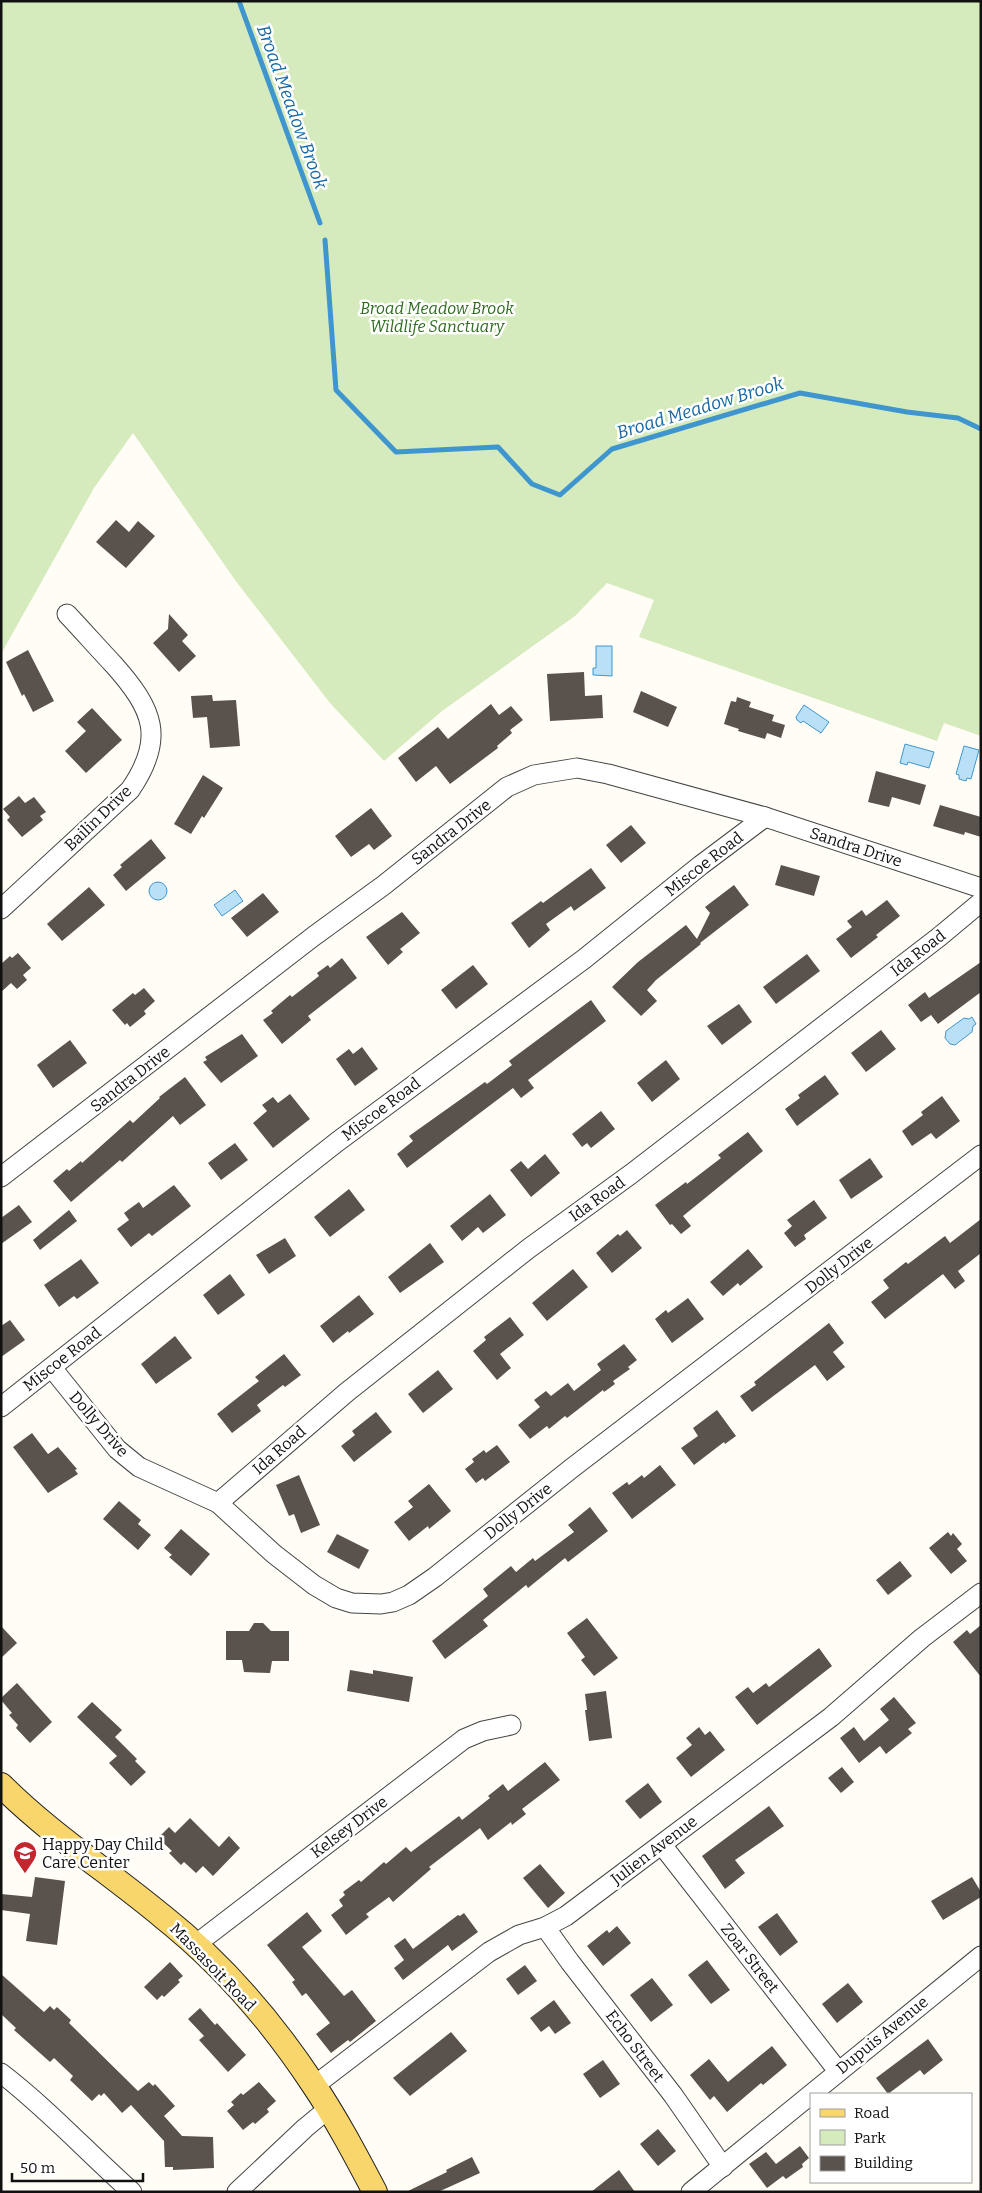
<svg xmlns="http://www.w3.org/2000/svg" width="982" height="2193" viewBox="0 0 982 2193" font-family="Bitter,serif">
<style>
.green{fill:#d5ebbd}
.water{fill:#b9e0f7;stroke:#3f96cf}
.lines{fill:none;stroke-linecap:round;stroke-linejoin:round}
.stream{stroke:#3f96cf;stroke-width:5}
.building{fill:#5a524d}
.minor-casing{stroke:#444;stroke-width:21}
.major-casing{stroke:#222;stroke-width:26}
.minor{stroke:#fff;stroke-width:19}
.major{stroke:#f9d66b;stroke-width:24}
.labels{text-anchor:middle;dominant-baseline:central;stroke-width:5;stroke-linejoin:round;paint-order:stroke}
.park-label{font-size:16px;font-style:italic;fill:#2f6b1f;stroke:#fff}
.street-label{font-size:16px;fill:#111;stroke:#fff}
.poi-label{font-size:16px;fill:#111;stroke:#fff;text-anchor:start}
.water-label{font-size:18px;font-style:italic;fill:#1768a6;stroke:#fff}
</style>
<rect width="100%" height="100%" fill="#fffdf5"/>
<!-- green -->
<path class="green" d="M1 1H981V736L944 723 937 741 639 637 654 600 607 583 575 616 442 711 384 761 330 703 235 580 133 433 94 488 1 654Z"/>
<!-- water -->
<g class="water">
<path d="M596 646H612V676L593 675V668H596Z"/>
<path d="M804 705 829 722 821 733 803 721 801 723 797 720 796 717Z"/>
<path d="M905 744 934 752 929 768 908 762 907 765 900 763Z"/>
<path d="M964 746 979 750 971 779 967 778 966 781 959 779V775L956 774Z"/>
<circle cx="158" cy="891" r="9"/>
<path d="M235 890 243 901 222 916 214 905Z"/>
<path d="M972 1017 976 1024 973 1026 972 1032 955 1045 950 1044 945 1038 946 1031 964 1018 969 1019Z"/>
</g>
<g class="lines">
<!-- stream -->
<g class="stream">
<path d="M239 1 320 223"/>
<path d="M325 240 336 390 396 452 498 447 532 484 560 495 612 449 800 393 907 412 958 418 981 429"/>
</g>
</g>
<!-- building -->
<g class="building">
<path d="M116 520 129 532 138 521 155 536 126 568 96 542Z"/>
<path d="M169 614 188 635 182 641 196 656 179 672 153 643 168 629Z"/>
<path d="M28 650 54 701 33 712 24 694 22 696 6 662Z"/>
<path d="M584 672 585 696 602 695 603 718 550 721 547 674Z"/>
<path d="M641 691 677 707 668 727 633 712Z"/>
<path d="M212 695 213 701 236 700 240 746 210 748 207 717 193 718 191 696Z"/>
<path d="M737 697 751 702 749 707 774 715 772 721 785 725 781 738 767 733 765 739 738 731 739 729 724 724 731 701 736 702Z"/>
<path d="M491 704 499 715 511 706 523 720 510 730 512 733 497 746 498 748 450 784 436 766 416 782 398 758 438 727 448 739Z"/>
<path d="M92 708 122 740 86 773 65 751 86 731 77 722Z"/>
<path d="M876 771 926 785 920 805 892 797 889 807 868 802Z"/>
<path d="M203 775 223 788 204 818 202 816 191 834 174 824Z"/>
<path d="M19 796 25 803 34 797 46 812 40 816 43 820 22 837 7 820 10 817 3 809Z"/>
<path d="M940 805 981 817V837L965 832 964 835 933 826Z"/>
<path d="M371 808 392 836 374 850 369 844 351 857 335 836Z"/>
<path d="M631 825 646 843 621 863 606 845Z"/>
<path d="M151 839 166 858 126 891 113 875 122 867 120 865Z"/>
<path d="M781 865 820 876 814 896 775 885Z"/>
<path d="M591 868 606 888 574 911 571 906 546 924 550 930 529 948 511 923 541 901 543 903Z"/>
<path d="M734 885 749 905 700 943 701 944 656 980 647 990 657 1001 641 1016 612 987 638 962 686 925 697 939 710 913 705 907Z"/>
<path d="M89 887 105 905 62 941 47 924Z"/>
<path d="M263 893 279 912 247 937 231 918Z"/>
<path d="M887 900 900 916 876 935 878 937 851 958 836 939 852 927 847 921 862 910 866 916Z"/>
<path d="M402 912 420 933 400 949 403 952 388 965 366 937Z"/>
<path d="M18 953 31 968 23 975 27 980 17 989 11 983 1 992V964L10 956 12 958Z"/>
<path d="M807 954 820 971 776 1004 763 987Z"/>
<path d="M342 958 357 978 308 1016 311 1020 282 1044 263 1020 273 1013 271 1011 290 995 292 997 319 976 317 973 328 965 330 968Z"/>
<path d="M981 962V992L938 1024 931 1015 921 1022 908 1005 925 992 929 998Z"/>
<path d="M473 965 488 984 456 1009 441 990Z"/>
<path d="M144 988 155 1001 144 1011 146 1014 130 1027 127 1023 125 1025 112 1010 133 993 135 995Z"/>
<path d="M591 1000 606 1021 528 1080 534 1088 521 1098 513 1088 407 1168 397 1154 413 1141 409 1136 485 1082 487 1084 512 1065 509 1061Z"/>
<path d="M739 1004 752 1022 722 1045 707 1026Z"/>
<path d="M881 1030 896 1049 866 1072 851 1053Z"/>
<path d="M242 1034 258 1056 221 1083 203 1062 207 1060 205 1057Z"/>
<path d="M70 1040 87 1063 53 1088 37 1065Z"/>
<path d="M362 1047 378 1069 355 1086 336 1059 349 1049 353 1054Z"/>
<path d="M666 1060 680 1079 652 1102 637 1083Z"/>
<path d="M825 1075 839 1094 797 1126 785 1109 800 1098 798 1095Z"/>
<path d="M185 1077 206 1105 180 1125 173 1116 122 1162 120 1160 71 1202 53 1181 67 1169 69 1171 81 1161 82 1163 130 1120 133 1123 160 1098 159 1097Z"/>
<path d="M290 1094 310 1119 273 1148 253 1123 267 1111 262 1105 273 1097 278 1103Z"/>
<path d="M942 1096 960 1121 936 1139 931 1133 912 1146 902 1131 923 1115 921 1112Z"/>
<path d="M601 1111 615 1129 591 1148 587 1143 582 1147 572 1134Z"/>
<path d="M748 1132 763 1151 683 1216 691 1226 681 1234 672 1224 670 1225 655 1205 686 1182 687 1184 721 1158 718 1155Z"/>
<path d="M235 1143 248 1160 221 1180 208 1163Z"/>
<path d="M545 1154 560 1173 531 1197 510 1170 521 1161 528 1169Z"/>
<path d="M870 1158 883 1177 851 1199 839 1180Z"/>
<path d="M174 1185 191 1206 152 1236 149 1233 131 1247 117 1229 129 1220 124 1213 139 1202 143 1208Z"/>
<path d="M349 1189 365 1210 330 1237 314 1217Z"/>
<path d="M490 1194 506 1215 483 1233 478 1227 462 1241 450 1226Z"/>
<path d="M814 1200 827 1218 804 1235 806 1239 795 1247 784 1233 792 1226 787 1220Z"/>
<path d="M19 1205 32 1222 1 1244V1218Z"/>
<path d="M69 1210 77 1221 40 1250 33 1240Z"/>
<path d="M981 1219V1253L958 1271 965 1281 955 1289 943 1274 885 1319 871 1302 889 1288 883 1280 906 1262 908 1264 945 1236 950 1243Z"/>
<path d="M627 1230 642 1248 612 1273 596 1253 618 1234 620 1236Z"/>
<path d="M285 1238 296 1256 269 1274 256 1255Z"/>
<path d="M430 1243 444 1262 400 1293 388 1277Z"/>
<path d="M748 1249 763 1267 740 1286 738 1283 723 1296 710 1282Z"/>
<path d="M81 1259 99 1283 77 1299 74 1296 59 1307 44 1285Z"/>
<path d="M573 1269 588 1287 547 1321 532 1303Z"/>
<path d="M230 1274 245 1295 218 1315 203 1295Z"/>
<path d="M359 1295 374 1314 349 1333 348 1331 333 1343 320 1326Z"/>
<path d="M688 1298 704 1319 672 1343 655 1319 666 1310 668 1313Z"/>
<path d="M510 1317 524 1335 500 1354 511 1368 497 1380 473 1351 486 1340 484 1337Z"/>
<path d="M10 1320 25 1340 1 1357V1326Z"/>
<path d="M829 1323 844 1343 833 1352 845 1367 827 1381 815 1365 752 1412 740 1396 756 1385 754 1382Z"/>
<path d="M175 1336 192 1358 156 1384 141 1364Z"/>
<path d="M624 1344 637 1360 628 1367 630 1369 613 1381 615 1384 604 1392 603 1390 567 1418 565 1416 549 1429 547 1426 530 1439 518 1425 540 1407 534 1400 546 1391 551 1396 568 1383 574 1391 601 1370 597 1364Z"/>
<path d="M284 1354 301 1375 285 1387 283 1385 257 1405 261 1411 232 1433 217 1414 259 1381 255 1377Z"/>
<path d="M438 1370 453 1389 423 1413 408 1394Z"/>
<path d="M717 1410 736 1436 725 1444 724 1442 694 1465 681 1448 698 1436 693 1428Z"/>
<path d="M376 1412 392 1432 354 1462 341 1446 355 1435 352 1431Z"/>
<path d="M32 1433 48 1454 58 1447 77 1469 75 1470 78 1474 48 1493 13 1447Z"/>
<path d="M497 1445 510 1462 485 1481 483 1478 476 1483 465 1469 474 1462 472 1459 484 1450 486 1453Z"/>
<path d="M660 1465 676 1485 632 1519 612 1493 627 1482 629 1485 642 1475 644 1478Z"/>
<path d="M299 1475 320 1525 301 1533 294 1514 289 1516 276 1485Z"/>
<path d="M429 1484 451 1511 429 1529 428 1526 409 1541 394 1522 413 1507 408 1501Z"/>
<path d="M119 1501 141 1520 138 1524 151 1535 138 1550 103 1519Z"/>
<path d="M590 1507 608 1531 568 1562 565 1558 528 1588 526 1585 483 1620 488 1626 445 1659 432 1641 488 1596 483 1589 511 1566 516 1572 533 1558 535 1561 574 1532 568 1525Z"/>
<path d="M181 1529 210 1554 191 1576 169 1557 172 1555 164 1548Z"/>
<path d="M948 1532 951 1536 953 1533 962 1544 957 1549 967 1561 951 1574 929 1548Z"/>
<path d="M337 1534 369 1550 359 1569 327 1552Z"/>
<path d="M900 1561 912 1576 888 1595 876 1580Z"/>
<path d="M587 1618 618 1658 594 1676 581 1660 585 1657 567 1633Z"/>
<path d="M254 1623H263L271 1631H289V1661H272L270 1673 244 1672 242 1660H226V1631H249Z"/>
<path d="M981 1625V1677L953 1642 967 1630 970 1634Z"/>
<path d="M1 1626 17 1643 1 1658Z"/>
<path d="M819 1648 832 1666 757 1725 735 1697 748 1687 753 1693 766 1683 769 1687Z"/>
<path d="M350 1670 373 1674V1670L413 1677 409 1702 347 1691Z"/>
<path d="M17 1683 52 1722 30 1743 16 1728 18 1725 9 1715 12 1713 1 1700V1698Z"/>
<path d="M606 1691 612 1738 589 1741 585 1710H587L585 1694Z"/>
<path d="M894 1697 916 1723 908 1729 912 1733 886 1754 880 1746 859 1763 840 1738 854 1727 864 1741 889 1720 880 1709Z"/>
<path d="M92 1702 122 1730 115 1737 137 1759 135 1761 146 1772 131 1786 109 1763 117 1756 77 1717Z"/>
<path d="M699 1727 705 1735 710 1731 725 1750 691 1777 676 1758 692 1745 686 1738Z"/>
<path d="M545 1762 560 1780 522 1809 526 1814 512 1825 511 1822 488 1840 480 1828 429 1867 431 1869 393 1902 389 1897 366 1914 369 1917 346 1935 331 1915 343 1906 339 1900 345 1895 343 1892 359 1880 361 1882 384 1862 386 1864 406 1847 411 1852 459 1816 462 1820 490 1798 488 1796 503 1784 508 1791Z"/>
<path d="M842 1767 854 1782 841 1793 828 1778Z"/>
<path d="M648 1783 662 1802 640 1819 625 1801Z"/>
<path d="M769 1806 784 1826 735 1860 745 1873 725 1889 702 1856Z"/>
<path d="M190 1818 219 1847 229 1836 240 1848 213 1876 203 1866 196 1873 184 1862 181 1865 169 1853 172 1851 158 1838 169 1827 175 1833Z"/>
<path d="M540 1864 565 1893 548 1908 523 1878Z"/>
<path d="M35 1877 65 1881 57 1945 26 1941 30 1914 1 1910V1894L32 1897Z"/>
<path d="M972 1877 981 1892V1897L943 1920 931 1901Z"/>
<path d="M307 1912 322 1931 302 1947 344 1996 352 1990 376 2021 350 2042 348 2040 331 2053 316 2034 330 2023 306 1993 302 1996 292 1982 295 1980 267 1945Z"/>
<path d="M464 1913 478 1932 452 1951 448 1945 403 1980 394 1968 404 1960 394 1946 405 1938 413 1949 458 1915 460 1916Z"/>
<path d="M777 1913 798 1942 780 1956 758 1927Z"/>
<path d="M617 1926 631 1943 603 1966 587 1946 607 1930 609 1933Z"/>
<path d="M707 1960 730 1990 711 2004 688 1975Z"/>
<path d="M170 1962 183 1976 178 1980 180 1982 164 1997 162 1995 157 2000 144 1987Z"/>
<path d="M525 1965 537 1981 518 1995 506 1979Z"/>
<path d="M1 1974 44 2012 50 2006 54 2010 57 2007 71 2020 69 2023 138 2091 149 2082 153 2086 155 2084 175 2106 164 2116 182 2136 213 2137 214 2168 173 2170V2167H165L164 2141 131 2105 122 2113 104 2093 101 2096 99 2094 92 2101 70 2080 73 2076 54 2058 50 2062 14 2030 16 2028 1 2014Z"/>
<path d="M652 1978 673 2005 651 2022 630 1995Z"/>
<path d="M848 1983 863 2002 837 2023 822 2004Z"/>
<path d="M554 2000 571 2023 555 2034 549 2026 541 2032 530 2018Z"/>
<path d="M200 2008 215 2025 217 2023 246 2055 228 2072 199 2040 204 2036 188 2019Z"/>
<path d="M451 2032 467 2051 410 2096 393 2078Z"/>
<path d="M928 2039 943 2060 924 2075 920 2070 888 2094 876 2078Z"/>
<path d="M772 2046 787 2065 763 2085 761 2083 727 2112 714 2096 710 2100 690 2075 709 2059 728 2082Z"/>
<path d="M603 2060 620 2084 600 2098 583 2074Z"/>
<path d="M259 2082 276 2101 267 2109 269 2112 255 2124 253 2122 243 2130 227 2111 234 2105 231 2102 241 2093 243 2095Z"/>
<path d="M658 2129 676 2151 658 2166 640 2144Z"/>
<path d="M800 2146 809 2158 802 2164 803 2167 786 2179 783 2176 767 2188 749 2164 766 2152 776 2164Z"/>
<path d="M472 2157 480 2173 438 2192H406L447 2172 446 2170Z"/>
<path d="M619 2170 635 2192H591Z"/>
</g>
<g class="lines">
<!-- minor casing -->
<g class="minor-casing">
<g id="minor">
<path d="M1 909 130 790C166 738 153 709 114 665 98 648 83 631 67 614"/>
<path d="M1 1177 314 936 384 885 507 787 534 775 577 768 608 774 765 817 981 888"/>
<path d="M52 1368 117 1449 139 1467 218 1503 274 1554 314 1585 336 1598 352 1603 381 1604 393 1602 409 1595 435 1577 572 1468 981 1155"/>
<path d="M1 1407 337 1142 584 959 701 865 765 817"/>
<path d="M218 1503 347 1392 528 1249 631 1174 939 937 981 902"/>
<path d="M662 1845 838 2071"/>
<path d="M545 1927 570 1962 673 2095 723 2167"/>
<path d="M195 1945 464 1739 483 1731 511 1725"/>
<path d="M1 2073C48 2109 88 2153 132 2192"/>
<path d="M314 2086 489 1952 519 1935 545 1927 566 1916 831 1717 922 1638 981 1593"/>
<path d="M237 2192 305 2128 328 2109"/>
<path d="M691 2192 981 1956"/>
</g>
</g>
<!-- major casing -->
<g class="major-casing">
<path id="major" d="M1 1785C50 1834 109 1872 162 1916 220 1962 272 2022 313 2084 336 2118 356 2156 375 2192"/>
</g>
<!-- minor -->
<use href="#minor" class="minor"/>
<!-- major -->
<use href="#major" class="major"/>
</g>
<!-- icons -->
<defs>
<g id="school-pin" transform="scale(1.25)"><path d="M0 17L-7.5 6A9.5 9.5 0 1 1 7.5 6Z" fill="#c4262e" stroke="#fff"/><path d="M0-5L7-2L0 1L-7-2ZM-4 1L0 2.5L4 1V4Q0 6-4 4Z" fill="#fff"/></g>
</defs>
<g fill-rule="evenodd">
<use href="#school-pin" x="25" y="1853"/>
</g>
<g class="labels">
<!-- park labels -->
<g class="park-label">
<text x="437" y="308">Broad Meadow Brook<tspan x="437" dy="18">Wildlife Sanctuary</tspan></text>
</g>
<!-- street labels -->
<g class="street-label">
<text transform="translate(98 818) rotate(-44)">Bailin Drive</text>
<text transform="translate(451 832) rotate(-38)">Sandra Drive</text>
<text transform="translate(856 847) rotate(18)">Sandra Drive</text>
<text transform="translate(704 864) rotate(-38)">Miscoe Road</text>
<text transform="translate(918 953) rotate(-38)">Ida Road</text>
<text transform="translate(130 1079) rotate(-38)">Sandra Drive</text>
<text transform="translate(381 1109) rotate(-37)">Miscoe Road</text>
<text transform="translate(597 1199) rotate(-36)">Ida Road</text>
<text transform="translate(839 1265) rotate(-38)">Dolly Drive</text>
<text transform="translate(62 1359) rotate(-38)">Miscoe Road</text>
<text transform="translate(99 1424) rotate(49)">Dolly Drive</text>
<text transform="translate(279 1450) rotate(-41)">Ida Road</text>
<text transform="translate(518 1511) rotate(-38)">Dolly Drive</text>
<text transform="translate(349 1827) rotate(-37)">Kelsey Drive</text>
<text transform="translate(654 1850) rotate(-37)">Julien Avenue</text>
<text transform="translate(750 1958) rotate(52)">Zoar Street</text>
<text transform="translate(213 1967) rotate(46)">Massasoit Road</text>
<text transform="translate(882 2035) rotate(-39)">Dupuis Avenue</text>
<text transform="translate(635 2046) rotate(53)">Echo Street</text>
</g>
<!-- poi labels -->
<g class="poi-label">
<text x="42" y="1844">Happy Day Child<tspan x="42" dy="18">Care Center</tspan></text>
</g>
<!-- water labels -->
<g class="water-label">
<text transform="translate(292 107) rotate(70)">Broad Meadow Brook</text>
<text transform="translate(700 408) rotate(-17)">Broad Meadow Brook</text>
</g>
</g>
<!-- border -->
<rect width="982" height="2193" fill="none" stroke="#111111" stroke-width="5"/>
<!-- legend -->
<rect x="810" y="2093" width="162" height="90" fill="#ffffff" stroke="#a0a0a0"/>
<rect x="820" y="2109" width="25" height="8" fill="#f9d66b" stroke="#a0a0a0"/>
<text x="854" y="2118" font-size="15" fill="#111111">Road</text>
<rect x="820" y="2130" width="25" height="15" fill="#d5ebbd" stroke="#a0a0a0"/>
<text x="854" y="2143" font-size="15" fill="#111111">Park</text>
<rect x="820" y="2156" width="25" height="15" fill="#5a524d" stroke="#a0a0a0"/>
<text x="854" y="2168" font-size="15" fill="#111111">Building</text>
<!-- scale -->
<path d="M12 2173v8h131v-8" fill="none" stroke="#111111" stroke-width="2.5"/>
<text x="20" y="2173" font-size="15" fill="#111111" stroke="#ffffff" stroke-width="4" paint-order="stroke">50 m</text>
</svg>
